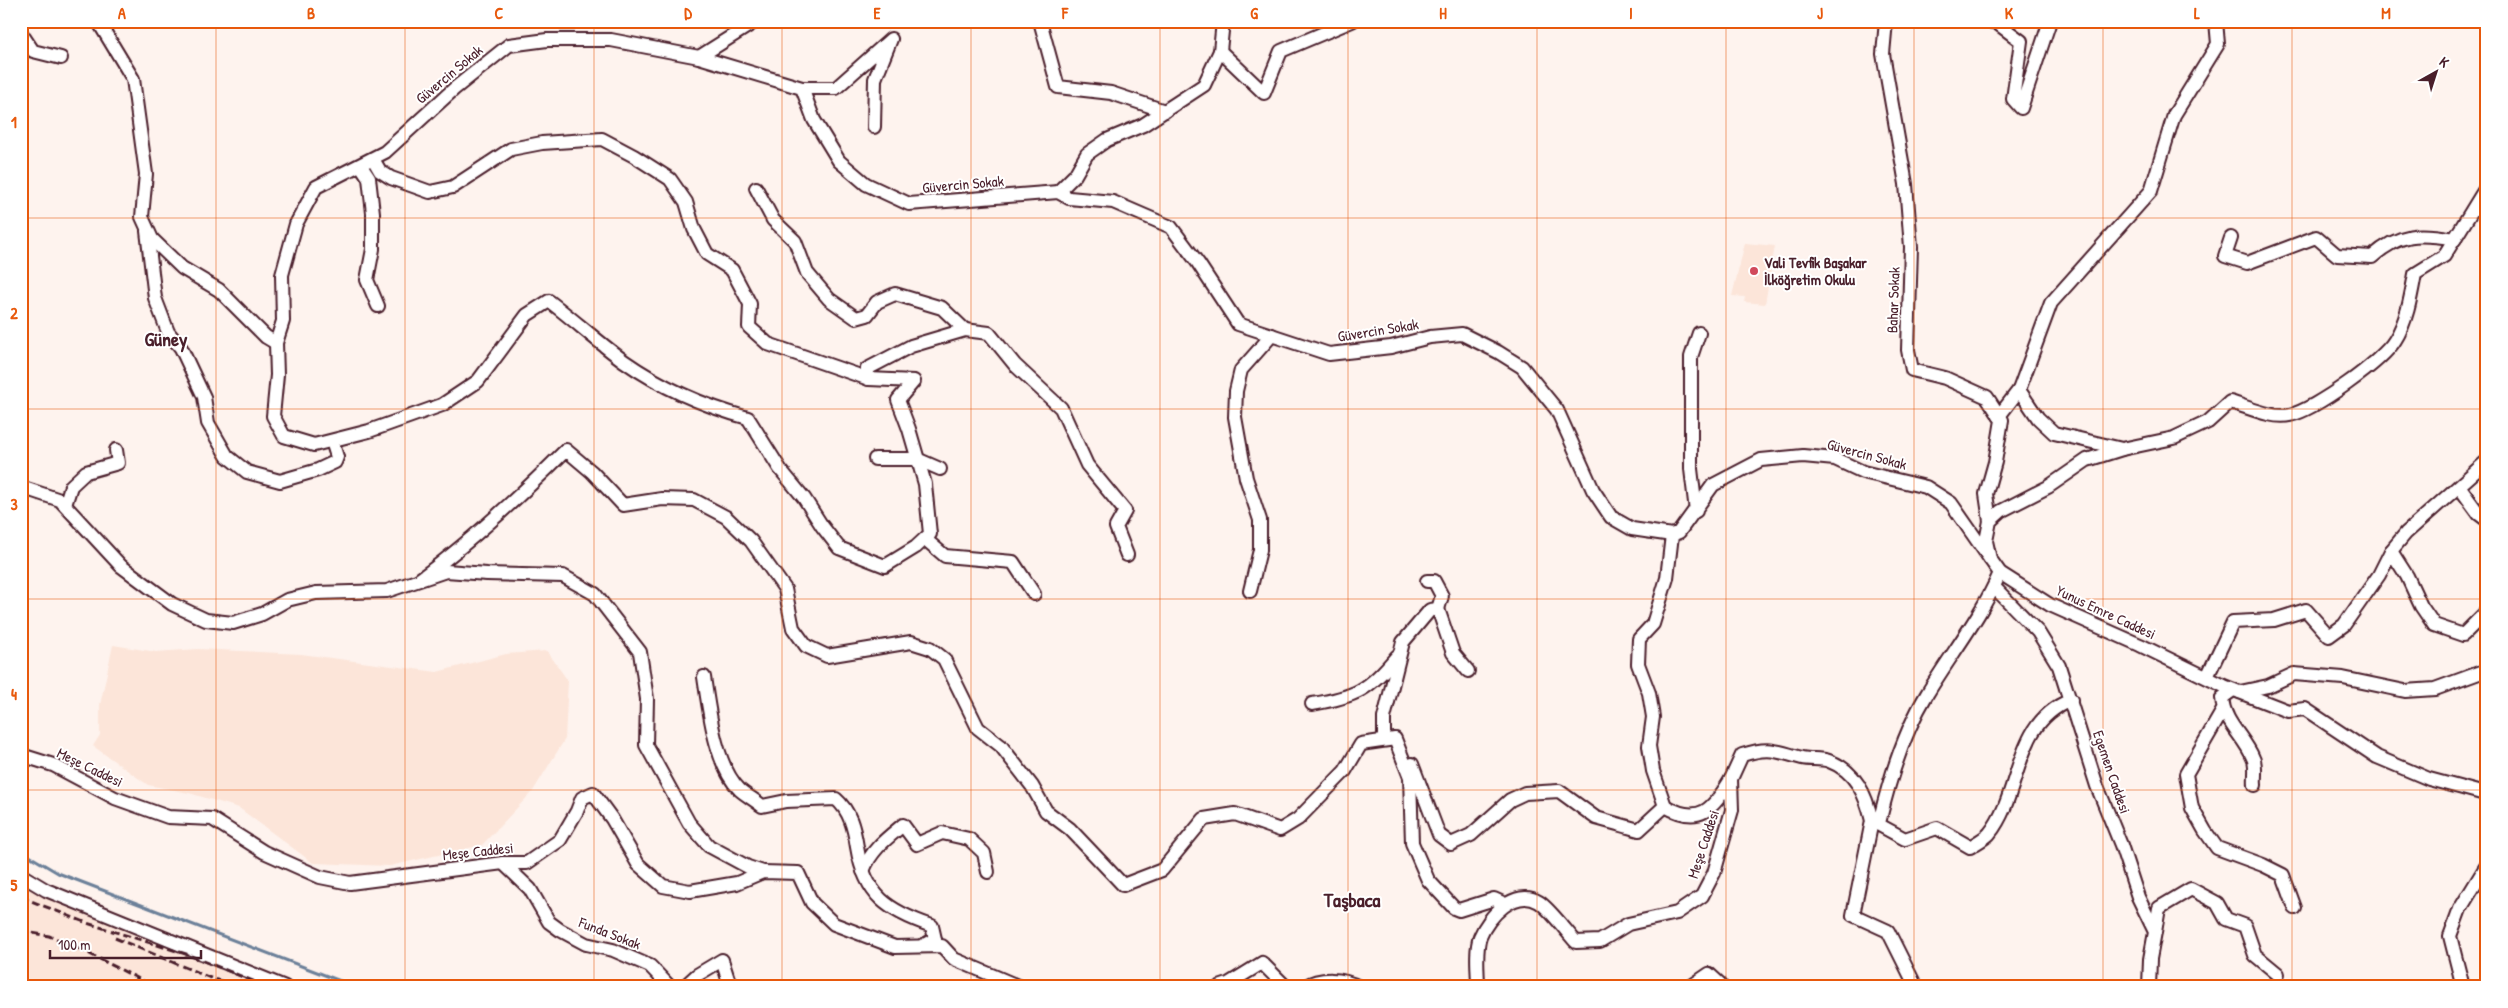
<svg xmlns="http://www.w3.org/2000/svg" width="2508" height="1008" viewBox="0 0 2508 1008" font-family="'Patrick Hand',sans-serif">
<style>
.built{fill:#fce5d9}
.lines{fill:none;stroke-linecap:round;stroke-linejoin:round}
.stream{stroke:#6c8099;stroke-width:3}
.minor-casing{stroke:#4a1f2b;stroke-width:16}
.minor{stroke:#fff;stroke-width:12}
.rail{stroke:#4a1f2b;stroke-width:3;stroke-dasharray:8 4;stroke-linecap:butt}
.grid{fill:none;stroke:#e8590c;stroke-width:1;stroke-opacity:0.55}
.poi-dot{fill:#d1495b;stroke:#fff;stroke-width:2}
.labels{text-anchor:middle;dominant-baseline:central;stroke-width:4;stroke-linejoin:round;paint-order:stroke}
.street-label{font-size:15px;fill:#4a1f2b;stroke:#fff}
.poi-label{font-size:15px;font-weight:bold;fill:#4a1f2b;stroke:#fff;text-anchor:start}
.district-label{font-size:20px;font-weight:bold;fill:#4a1f2b;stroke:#fff}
.neatline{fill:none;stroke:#e8590c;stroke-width:2}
.grid-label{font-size:16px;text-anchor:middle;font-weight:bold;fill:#e8590c}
</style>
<rect width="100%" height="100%" fill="#fef3ee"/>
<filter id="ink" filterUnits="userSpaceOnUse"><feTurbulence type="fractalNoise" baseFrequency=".02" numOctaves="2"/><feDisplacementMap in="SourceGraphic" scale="10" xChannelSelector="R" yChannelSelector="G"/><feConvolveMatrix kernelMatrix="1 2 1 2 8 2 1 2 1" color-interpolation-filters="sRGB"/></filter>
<g filter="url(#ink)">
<!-- built -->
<g class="built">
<path d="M1745 243 1775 246 1765 304 1744 302 1745 297 1732 296Z"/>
<path d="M113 645 156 652 198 649 301 654 437 672 506 654 547 651 568 681 565 739 533 791 482 845 390 866 313 863 239 808 189 793 148 785 93 746 100 735V705Z"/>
<path d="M21 884 25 886 262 987H21Z"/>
</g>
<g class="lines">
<!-- stream -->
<path class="stream" d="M21 851 58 873 356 987"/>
<!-- minor casing -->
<g class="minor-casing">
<g id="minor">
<path d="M98 21 133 79 146 174 142 217 152 239 182 268 219 290 266 337 276 343 283 321 282 275 296 224 316 187 385 152 454 89 509 45 547 40H611L699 57 802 88 814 120 839 161 866 184 909 204 1058 192 1069 198 1113 202 1171 227 1198 263 1238 324 1329 354 1391 347 1430 337 1462 334 1498 352 1522 367 1557 410 1593 490 1611 517 1632 529 1672 535 1679 532 1713 485 1761 460 1803 456 1835 459 1863 472 1926 487 1951 503 1990 559"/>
<path d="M1040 21 1058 87 1111 93 1165 111"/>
<path d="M1886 21 1883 54 1906 184 1911 247 1908 350 1912 370 1945 378 1987 397 2002 420 1995 462 1986 494 1990 521"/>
<path d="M1987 21 1997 23 2021 41 2013 99 2021 108 2050 21"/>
<path d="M21 33 33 51 61 58"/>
<path d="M1220 51 1223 21"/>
<path d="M699 57 756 21"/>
<path d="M802 88H836L891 39 875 79 874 127"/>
<path d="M373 159 380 171 391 178 430 192 453 187 511 149 542 143 602 139 634 156 670 179 686 202 694 229 707 254 732 270 750 304 749 327 768 344 869 379"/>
<path d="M361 166 369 178 373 213V249L367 280 378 306"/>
<path d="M2487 186 2444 256 2415 274C2411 296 2407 321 2395 340 2383 361 2314 410 2290 415 2272 419 2248 407 2230 402L2208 422 2174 438 2122 449 2087 460 2048 487 2001 511 1990 521 1986 541 1990 559 2000 573 2050 605 2140 645 2224 686 2288 711 2305 709 2377 757 2429 779 2485 794 2487 797"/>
<path d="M756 188 773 220 795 241 807 273 829 299 856 318 867 315 877 302 895 294 942 308 965 330"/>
<path d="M1058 192 1075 175 1087 154 1107 140 1143 125 1204 85 1220 51 1264 93 1281 51 1352 21"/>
<path d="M147 231 155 298 168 332 181 348 204 397 208 423 227 456 247 472 280 481 318 470 335 462 337 457 332 441"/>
<path d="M2231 238 2225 256 2247 263 2316 237 2337 255 2372 257C2400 232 2419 233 2455 239"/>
<path d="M276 343 277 375 273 416 284 436 314 445 369 431 442 405 478 381 527 315 549 301C574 320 598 342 624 361 661 387 704 406 748 418L780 469 804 498 822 526 839 548 885 566 916 547 930 534 925 484 909 429 898 400 914 381 869 379 867 369 911 346 965 330 989 333 1015 365 1061 408 1087 465 1125 511 1116 527 1127 555"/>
<path d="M1999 416 2019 390"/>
<path d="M2122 449 2054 433 2038 418 2019 390 2051 303 2151 191 2174 115 2218 44 2216 21"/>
<path d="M875 459H917L940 469"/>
<path d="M21 487 60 500 121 566 172 604 206 620 233 623 262 614 287 600 316 593 387 591 446 571 487 574 563 576 595 594 640 652 647 699 646 745 689 823 709 846 748 867 763 872"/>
<path d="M2460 488 2479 514 2487 520"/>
<path d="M65 505 71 486 86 472 118 463 116 450"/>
<path d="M1696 511 1691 469V357L1699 333"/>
<path d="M925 539 945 556 1013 562 1034 594"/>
<path d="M2391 551 2407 576 2421 606 2434 625 2463 635 2487 611"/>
<path d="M420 579C473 540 520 496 566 450L592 472 623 505 662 499 694 500 726 517 751 541 785 589 793 628 806 646 827 656 911 642 930 648 944 659 978 728 1001 746 1032 786 1046 811 1070 829 1123 885 1162 870 1204 819 1235 814 1280 830 1298 819 1345 771 1361 744 1395 739 1410 777 1412 843 1428 880 1454 908 1459 910 1494 899 1505 904"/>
<path d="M1427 581H1434L1442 596 1438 609"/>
<path d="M1994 587 2038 632 2059 666 2097 786 2121 845 2138 897 2155 932 2150 959 2149 987"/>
<path d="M1250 591 1260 550V520L1246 478 1235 417 1236 391 1241 370 1272 335"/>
<path d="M704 677C709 709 715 766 740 790 747 796 755 800 762 806L786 801 836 799C850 811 854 828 857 847 865 896 888 911 932 926L935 939 922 946"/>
<path d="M2207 677 2233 622 2274 620 2306 610 2329 636 2344 625 2379 575 2391 551 2406 533 2487 461"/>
<path d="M2233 690 2222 698C2224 723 2244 736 2253 758 2257 765 2254 777 2255 785"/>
<path d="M2240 692 2268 686 2294 674 2343 678 2405 691 2435 689 2487 670"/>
<path d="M1312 704C1356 697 1369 690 1397 656"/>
<path d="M2223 710 2186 774 2192 808 2205 831 2217 848 2263 865 2283 875 2295 908"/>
<path d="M1384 739V718L1403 642 1430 610 1438 609 1453 653 1468 671"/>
<path d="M21 755 53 765 115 798 168 817 212 819 264 852 320 877 350 883 503 863H527L560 840 577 811 582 798 593 793 612 819 638 864 663 886 690 891 737 883 763 872 798 873 812 903 834 924 895 947 942 946 954 959 1020 987"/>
<path d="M1412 764 1439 835 1451 844 1471 835 1510 800 1525 793 1559 791 1596 818 1639 830 1665 806 1653 771 1649 746 1653 717 1649 693 1638 664 1639 639 1653 624 1667 578 1672 535"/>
<path d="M1665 806C1700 826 1713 809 1731 779"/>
<path d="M503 863 530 889 549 922 560 930 586 944 613 950 650 966 670 987"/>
<path d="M863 871C871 850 886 839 903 825L917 844 942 833 969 839 984 853 988 872"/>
<path d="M21 875 46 890 285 987"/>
<path d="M2155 932 2159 908 2191 889 2217 903 2226 919 2245 926 2255 955 2278 974"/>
<path d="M684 987 697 975 722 960 728 979 734 987"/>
<path d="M1219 987 1228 984 1262 963 1286 987"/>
<path d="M1304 987C1320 977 1343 978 1359 987"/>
<path d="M1478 987C1478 972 1475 951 1480 937 1488 917 1515 887 1539 902 1549 908 1567 932 1576 942L1600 941 1628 924 1677 913 1702 896 1714 873 1732 810 1731 779 1742 755C1770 746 1775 751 1802 758 1810 760 1821 758 1829 761 1856 771 1866 795 1872 821L1880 819C1890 777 1904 732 1927 694 1951 654 1981 617 2000 573"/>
<path d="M1690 987 1709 974 1720 984V987"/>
<path d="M1916 987 1888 931 1853 915 1872 821 1905 839 1937 828 1970 847C1976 843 1984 839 1989 834 2023 792 2012 723 2071 700"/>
<path d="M2463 987 2450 936 2460 909 2487 865"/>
</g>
</g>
<!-- minor -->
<use href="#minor" class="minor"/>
<!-- rail -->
<g class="rail">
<path d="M21 897 87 923 186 954 268 987"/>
<path d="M21 931 49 936 72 945 155 987"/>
<path d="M115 938 213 979 243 987"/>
</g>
</g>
</g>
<!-- grid -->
<path class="grid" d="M216 21V987M405 21V987M594 21V987M782 21V987M971 21V987M1160 21V987M1348 21V987M1537 21V987M1726 21V987M1914 21V987M2103 21V987M2292 21V987M21 218H2487M21 409H2487M21 599H2487M21 790H2487"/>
<!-- markers -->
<circle class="poi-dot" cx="1754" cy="271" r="5"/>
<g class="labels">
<!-- street labels -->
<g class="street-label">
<text transform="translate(449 74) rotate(-40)">Güvercin Sokak</text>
<text transform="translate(963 184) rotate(-5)">Güvercin Sokak</text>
<text transform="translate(1893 300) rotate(-88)">Bahar Sokak</text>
<text transform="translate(1378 330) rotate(-9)">Güvercin Sokak</text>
<text transform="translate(1867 454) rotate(15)">Güvercin Sokak</text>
<text transform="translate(2106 612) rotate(25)">Yunus Emre Caddesi</text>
<text transform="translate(90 767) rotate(26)">Meşe Caddesi</text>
<text transform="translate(2112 772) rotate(71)">Egemen Caddesi</text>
<text transform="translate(1703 844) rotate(-72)">Meşe Caddesi</text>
<text transform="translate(478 851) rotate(-6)">Meşe Caddesi</text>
<text transform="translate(610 933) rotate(21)">Funda Sokak</text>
</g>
<!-- poi labels -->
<g class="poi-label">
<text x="1764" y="262">Vali Tevfik Başakar<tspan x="1764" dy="17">İlköğretim Okulu</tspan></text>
</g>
<!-- district labels -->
<g class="district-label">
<text x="166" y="338">Güney</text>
<text x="1352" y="899">Taşbaca</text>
</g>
</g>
<!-- margin -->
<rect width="2508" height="1008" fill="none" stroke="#fff" stroke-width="55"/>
<!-- north arrow -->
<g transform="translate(2436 72) rotate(39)" stroke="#ffffff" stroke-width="4" paint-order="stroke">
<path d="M0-4L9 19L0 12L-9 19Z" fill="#4a1f2b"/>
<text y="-8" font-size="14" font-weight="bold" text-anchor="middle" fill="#4a1f2b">K</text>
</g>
<!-- scale -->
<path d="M50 950v8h151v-8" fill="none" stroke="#4a1f2b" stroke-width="2.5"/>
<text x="58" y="950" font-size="15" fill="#4a1f2b" stroke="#ffffff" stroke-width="4" paint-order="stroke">100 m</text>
<rect x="28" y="28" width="2452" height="952" class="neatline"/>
<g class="grid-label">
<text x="122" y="19">A</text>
<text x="311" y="19">B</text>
<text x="499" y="19">C</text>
<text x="688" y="19">D</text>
<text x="877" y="19">E</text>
<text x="1065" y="19">F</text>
<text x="1254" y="19">G</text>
<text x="1443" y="19">H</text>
<text x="1631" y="19">I</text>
<text x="1820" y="19">J</text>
<text x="2009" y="19">K</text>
<text x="2197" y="19">L</text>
<text x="2386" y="19">M</text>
<text x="14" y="128">1</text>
<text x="14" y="319">2</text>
<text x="14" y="510">3</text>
<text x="14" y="700">4</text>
<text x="14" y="891">5</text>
</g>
</svg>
